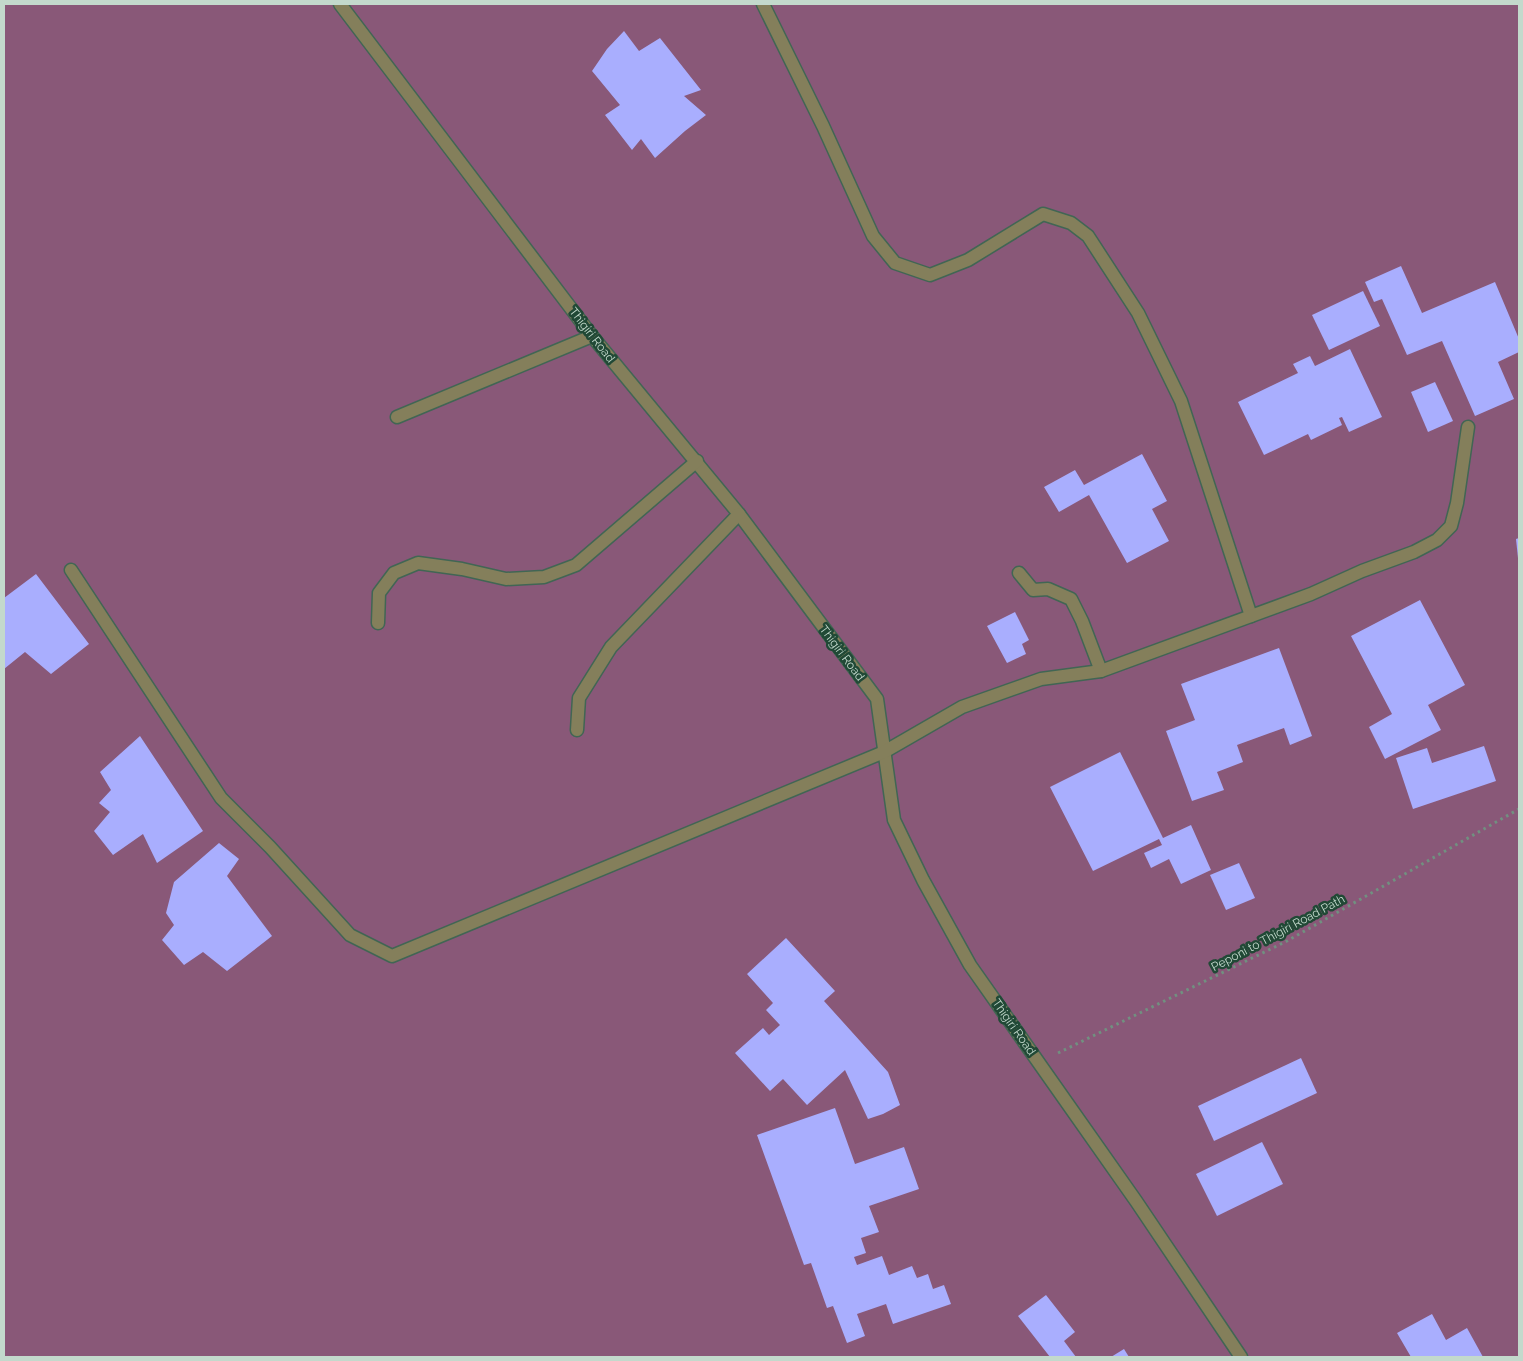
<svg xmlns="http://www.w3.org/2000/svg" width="1523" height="1361" viewBox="0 0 1523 1361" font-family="Raleway,sans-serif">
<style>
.green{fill:#895878}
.building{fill:#a9aefe}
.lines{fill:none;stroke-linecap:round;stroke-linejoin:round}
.minor-casing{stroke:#416654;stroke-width:15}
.path{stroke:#719080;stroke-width:3;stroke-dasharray:2.5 4;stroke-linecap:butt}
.minor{stroke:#847f5b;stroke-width:12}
.labels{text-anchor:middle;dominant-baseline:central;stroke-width:5;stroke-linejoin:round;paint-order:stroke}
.street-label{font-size:12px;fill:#c3d9cc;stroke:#214936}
</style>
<rect width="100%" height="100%" fill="#214936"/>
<!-- green -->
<rect class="green" x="4" y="4" width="1515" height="1353"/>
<!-- building -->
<g class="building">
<path d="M624 31 639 51 660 38 701 90 684 96 706 115 685 131 655 158 641 139 632 150 605 115 620 105 592 71 607 49Z"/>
<path d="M1401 266 1422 313 1495 282 1519 339V352L1498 362 1514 399 1475 416 1442 341 1407 355 1382 299 1374 302 1365 282Z"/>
<path d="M1363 291 1380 326 1329 350 1312 315Z"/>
<path d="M1350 349 1382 417 1349 432 1342 417 1339 418 1342 425 1311 440 1308 434 1264 455 1238 402 1298 373 1293 364 1310 356 1315 366Z"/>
<path d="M1435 382 1453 421 1428 432 1411 392Z"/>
<path d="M1142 454 1167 501 1152 509 1169 541 1127 563 1089 495 1059 512 1044 487 1075 470 1084 485Z"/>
<path d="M1519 538V558H1518L1516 539Z"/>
<path d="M36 574 89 644 51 674 25 652 4 669V598Z"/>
<path d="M1420 600 1465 685 1428 705 1441 730 1385 759 1369 727 1392 714 1351 636Z"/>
<path d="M1015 612 1029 640 1022 644 1026 654 1007 663 987 626Z"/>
<path d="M1279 648 1312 736 1290 745 1284 728 1237 745 1243 762 1217 772 1224 790 1192 801 1166 731 1195 720 1181 684Z"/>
<path d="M140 736 203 831 157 863 143 834 113 855 94 831 110 812 99 803 111 790 100 772Z"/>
<path d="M1484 746 1496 781 1413 809 1396 758 1427 748 1432 763Z"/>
<path d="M1120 752 1163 838 1191 825 1211 870 1181 884 1169 859 1151 868 1144 853 1162 845 1159 839 1093 871 1050 787Z"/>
<path d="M219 843 239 859 227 876 272 936 227 971 203 952 184 965 162 940 174 925 166 913 174 882Z"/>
<path d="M1239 863 1255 898 1226 910 1210 875Z"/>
<path d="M786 938 835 991 824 1001 888 1072 900 1105 883 1114 868 1119 845 1070 807 1105 783 1079 770 1091 735 1053 763 1028 769 1035 780 1025 766 1010 773 1003 747 974Z"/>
<path d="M1301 1058 1317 1093 1214 1141 1198 1106Z"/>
<path d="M835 1108 855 1164 904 1147 919 1189 869 1206 879 1232 861 1238 866 1253 854 1257 857 1265 882 1256 889 1275 912 1266 917 1278 928 1274 933 1289 944 1285 951 1304 893 1324 886 1304 857 1314 865 1336 847 1343 833 1306 827 1308 811 1263 804 1265 757 1135Z"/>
<path d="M1262 1142 1283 1184 1217 1216 1196 1174Z"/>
<path d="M1046 1295 1075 1332 1064 1341 1076 1357H1050L1018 1316Z"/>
<path d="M1432 1314 1446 1340 1467 1328 1483 1357H1411L1397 1333Z"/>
<path d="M1124 1349 1129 1357H1111Z"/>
</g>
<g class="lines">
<!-- minor casing -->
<g class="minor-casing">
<g id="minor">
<path d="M340 4 592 336 739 514 877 699 894 820 923 880 970 965 1136 1201 1241 1357"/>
<path d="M763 4 823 126 873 236 895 263 930 275 968 260 1043 214 1071 223 1088 236 1138 313 1181 401 1251 616"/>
<path d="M397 417 592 336"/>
<path d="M71 570 221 798 270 847 350 935 392 956 884 752 962 707 1041 679 1101 671 1311 594 1362 571 1414 552 1437 540 1451 526 1457 503 1468 427"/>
<path d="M1019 573 1033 590 1048 589 1071 599 1082 621 1101 671"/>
<path d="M378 623 379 593 394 573 418 563 462 569 506 579 544 577 576 565 697 461"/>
<path d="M577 730 579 698 611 647 739 514"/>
</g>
</g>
<!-- path -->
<path class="path" d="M1058 1053 1287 941 1519 809"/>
<!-- minor -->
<use href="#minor" class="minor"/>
</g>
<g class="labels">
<!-- street labels -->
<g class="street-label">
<text transform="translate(592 335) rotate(52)">Thigiri Road</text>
<text transform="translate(842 653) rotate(53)">Thigiri Road</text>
<text transform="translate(1278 933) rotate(-28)">Peponi to Thigiri Road Path</text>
<text transform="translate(1014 1027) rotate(55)">Thigiri Road</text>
</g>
</g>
<!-- border -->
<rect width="1523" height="1361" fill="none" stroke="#c3d9cc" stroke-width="10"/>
</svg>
